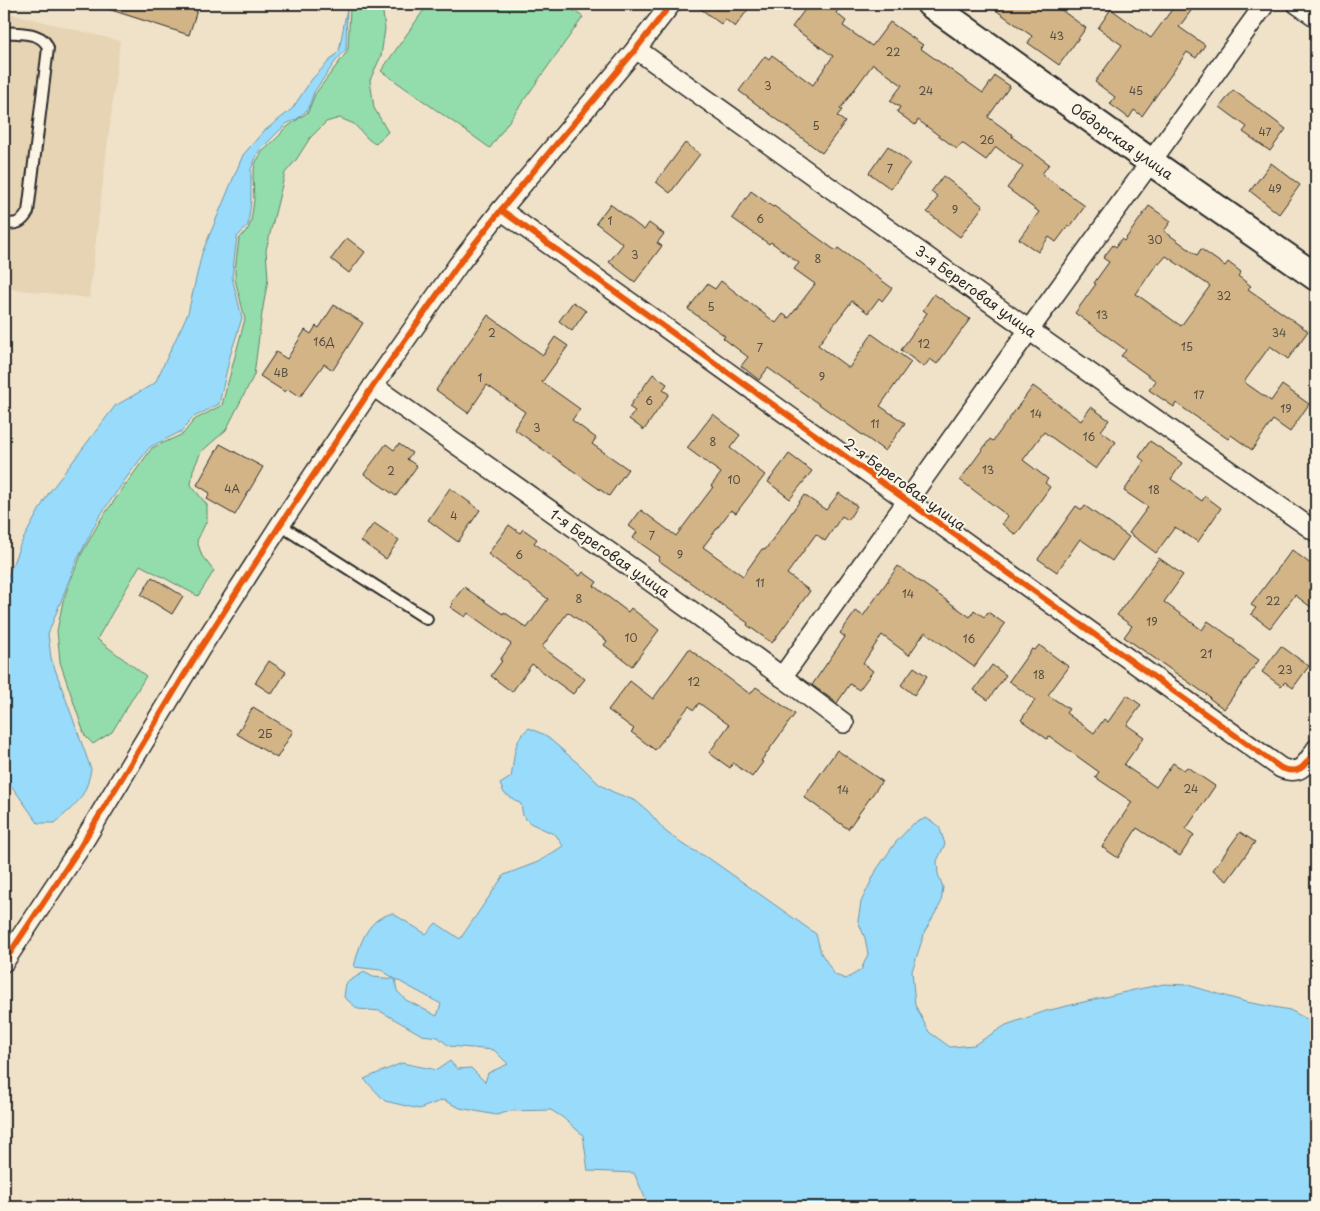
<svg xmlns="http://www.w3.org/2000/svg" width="1320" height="1211" viewBox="0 0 1320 1211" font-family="'Playpen Sans',sans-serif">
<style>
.built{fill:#e6d4b4}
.green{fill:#93dcac;stroke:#5f846c}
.water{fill:#99dbfb;stroke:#6d95a8;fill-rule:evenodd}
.building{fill:#d2b486;stroke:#2b2b2b;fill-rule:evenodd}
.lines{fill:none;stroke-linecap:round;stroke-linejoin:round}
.lane-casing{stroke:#2b2b2b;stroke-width:14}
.street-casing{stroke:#2b2b2b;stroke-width:22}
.secondary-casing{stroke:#2b2b2b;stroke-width:30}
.lane{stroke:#fcf5e5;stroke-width:10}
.street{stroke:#fcf5e5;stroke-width:19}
.secondary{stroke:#fcf5e5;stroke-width:26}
.cycleway-casing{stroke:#fcf5e5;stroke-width:9}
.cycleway{stroke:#e8590c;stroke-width:6}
.labels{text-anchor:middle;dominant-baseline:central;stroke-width:4;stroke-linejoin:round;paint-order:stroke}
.number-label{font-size:11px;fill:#554d42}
.street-label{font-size:14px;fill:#2b2b2b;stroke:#fcf5e5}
</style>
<rect width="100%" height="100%" fill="#efe2c8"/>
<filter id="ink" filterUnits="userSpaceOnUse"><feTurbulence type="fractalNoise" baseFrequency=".02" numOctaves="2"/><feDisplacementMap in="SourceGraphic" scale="10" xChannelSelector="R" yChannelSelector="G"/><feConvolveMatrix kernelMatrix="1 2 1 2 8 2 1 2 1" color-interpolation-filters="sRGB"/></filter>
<g filter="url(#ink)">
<!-- built -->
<path class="built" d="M4 12 120 41 89 298 4 288Z"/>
<!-- green -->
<g class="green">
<path d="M352 4H389L383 13 385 29 381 56 370 80 374 108 388 132 375 144 368 139 354 124 340 118 326 122 310 138 296 160 285 173 266 250 268 279 262 313 254 375 226 430 201 452 193 470 191 485 207 505V520L197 541 202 556 214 571 198 596 140 565 97 639 146 676 112 732 93 744 85 736 60 662 59 650 57 631 63 601 69 584 82 553 101 519 152 448 183 434 194 420 222 405 245 319 235 279V270L239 239 248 229 251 221 254 200 253 176 255 164 262 152 280 135 283 130 308 112 315 94 346 53 348 48 350 9Z"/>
<path d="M428 4H564L583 17 490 148 381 71Z"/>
</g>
<!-- water -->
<g class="water">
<path d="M347 8 346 49 335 62 314 92 308 109 297 119 286 124 259 151 251 169V201L248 225 237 237 232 277 242 318 230 356 219 404 192 418 182 431 150 447 132 470 99 517 77 560 48 634 51 658 91 769C86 798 76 804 55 823H38L8 781 4 769V587L20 545 48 494 115 406 155 383 188 313 202 253 243 155 263 132 292 109 312 79 339 51Z"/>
<path d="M529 728 545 735 581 766 599 784 613 792 636 801 649 812 665 831 682 844 710 859 816 934 821 953 835 975 846 979 861 970 868 954 865 938 858 921 861 902 877 869 896 842 913 824 926 818 939 826 945 844 937 861 938 874 943 887 941 903 925 931 912 971 915 1005 929 1032 950 1047 974 1045 1006 1025 1046 1011 1134 990 1164 984 1188 985 1246 1002 1290 1010 1316 1024V1207H649L634 1173 588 1171 583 1135 562 1117 551 1110 511 1111 496 1115 460 1108 443 1100 419 1109 385 1101 364 1079 402 1063 437 1070 450 1061 457 1069 471 1068 485 1082 488 1073 508 1064 494 1050 449 1046 438 1037 422 1035 380 1011 358 1009 344 997 346 983 364 972 373 977 395 979 381 970 354 967C358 951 363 931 377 920 381 917 387 915 392 913L426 934 436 923 460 939 504 875 538 862 563 846 556 835 530 823 523 816 521 804 504 793 500 784 511 777C515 758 512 741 529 728ZM395 979 441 1004 437 1016 406 1000 397 991Z"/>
</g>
<!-- building -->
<g class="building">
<path d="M103 4H199L189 35 102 7Z"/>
<path d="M694 4H752L735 27 725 19 721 24Z"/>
<path d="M809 4H842L836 13 846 21 843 26 872 46 890 22 923 45 920 48 983 93 995 76 1010 86 988 117 1013 135 1012 137 1049 164 1042 174 1085 206 1070 227 1068 226 1056 242 1049 237 1038 252 1019 239 1039 212 1007 188 1023 167 996 147 986 160 962 143 957 149 918 120 915 125 897 112 900 107 890 101 902 85 873 64 840 109 842 110 837 116 845 122 822 153 739 91 765 56 769 59 772 55 813 85 833 56 792 27Z"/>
<path d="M987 4H1053L1086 28 1059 65 1028 43 1032 36Z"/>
<path d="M1176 4H1196L1179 27 1205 45 1196 58 1187 52 1142 116 1134 110 1129 118 1110 104 1115 97 1095 82 1122 45 1098 28 1111 9 1151 38Z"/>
<path d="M1233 90 1286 129 1270 151 1243 132 1247 127 1220 107Z"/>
<path d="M685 143 700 154 670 193 656 182Z"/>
<path d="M888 146 910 163 891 189 869 173Z"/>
<path d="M1271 163 1300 185 1279 214 1250 191Z"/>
<path d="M943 176 983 206 960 237 927 212 938 197 931 192Z"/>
<path d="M751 191 773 207 774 206 836 251 838 248 892 288 882 301 879 298 868 313 852 301 818 345 849 368 872 334 911 362 880 406 905 423 885 451 768 368 759 380 741 366 748 357 723 338 725 336 688 309 707 284 715 289 721 281 776 323 783 314 789 318 815 284 794 269 799 263 771 242 769 244 732 218Z"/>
<path d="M610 204 644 230 649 223 664 234 657 243 662 246 635 282 609 262 623 244 596 223Z"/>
<path d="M1149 206 1171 221 1164 231 1197 255 1201 249 1225 266 1228 262 1241 272 1238 276 1251 286 1248 289 1308 331 1288 359 1270 346 1244 382 1271 401 1282 385 1309 404 1290 432 1273 420 1252 450 1231 435 1228 439 1176 403 1174 407 1149 390 1156 381 1121 356 1126 350 1075 313 1096 284 1094 283 1109 262 1103 258 1113 245 1116 247 1121 239 1124 241ZM1166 256 1210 286 1181 326 1136 294 1158 262 1160 263Z"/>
<path d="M347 238 365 252 349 273 331 259Z"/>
<path d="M934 294 970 319 937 364 930 359 924 367 901 350 927 313 923 310Z"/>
<path d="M573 302 586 311 572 331 559 321Z"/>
<path d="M334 305 363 323 333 370 324 364 300 397 288 389 285 392 260 376 276 352 287 359 305 330 311 334 316 326 319 328Z"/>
<path d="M488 315 543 355 555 337 568 346 542 382 580 409 572 420 596 438 592 444 628 469 609 496 514 429 525 412 487 385 468 413 436 390Z"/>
<path d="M653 374 667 384 663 390 669 394 644 430 629 419 635 411 629 407Z"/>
<path d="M1033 386 1081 421 1091 407 1109 420 1101 431 1116 442 1096 469 1044 432 1023 460 1048 479 1045 483 1050 487 1016 535 1002 524 1008 516 960 480 990 439 993 441Z"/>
<path d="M713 414 740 435 730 448 765 475 736 513 731 510 703 547 743 576 762 549 765 550 804 495 826 510 839 493 857 506 848 520 842 516 825 541 816 534 787 574 810 591 772 643 747 625 748 623 658 560 660 557 633 538 637 532 629 526 641 510 676 536 713 487 711 486 721 473 687 448Z"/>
<path d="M1150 441 1182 463 1171 479 1202 501 1205 496 1221 508 1198 542 1175 527 1156 553 1129 533 1148 507 1124 491 1144 461 1139 457Z"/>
<path d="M220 444 263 467 235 515 207 499 210 493 197 485Z"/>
<path d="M386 444 394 450 399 444 412 453 407 459 417 466 396 496 364 474Z"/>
<path d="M789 454 812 471 790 499 768 482Z"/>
<path d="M450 488 480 510 458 542 428 520Z"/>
<path d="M1076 506 1082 510 1085 506 1129 537 1112 561 1080 539 1057 572 1038 559Z"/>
<path d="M374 523 399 540 386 559 361 541Z"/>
<path d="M509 525 520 533 523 529 537 539 534 543 580 576 583 572 597 582 594 586 628 612 631 608 659 630 632 666 604 645 607 641 568 612 542 647 585 679 573 694 532 664 512 692 491 676 502 661 500 660 511 644 468 613 465 617 450 607 453 604 451 603 464 587 503 614 504 612 527 628 548 599 488 554Z"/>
<path d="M1292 550 1316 568V611L1295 595 1270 628 1251 614 1256 608 1251 605Z"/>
<path d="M1159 558 1183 575 1164 602 1202 630 1208 621 1235 640 1234 642 1259 660 1224 709 1209 698 1210 697 1124 637 1132 626 1117 615Z"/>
<path d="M898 566 970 617 974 610 984 617 988 612 1005 624 974 667 925 632 909 655 882 635 863 663 873 671 859 690 850 684 837 703 812 685 845 637 840 633 856 611 863 616Z"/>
<path d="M152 577 183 596 172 614 141 595Z"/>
<path d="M1039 645 1069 667 1048 695 1069 709 1066 713 1094 733 1104 719 1108 722 1127 695 1141 705 1127 725 1144 737 1124 765 1156 787 1173 763 1184 770 1187 767 1215 786 1186 829 1194 835 1180 856 1137 828 1118 858 1102 847 1132 802 1095 777 1099 772 1049 736 1047 739 1021 720 1035 700 1009 681 1032 649 1035 650Z"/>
<path d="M1281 646 1309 666 1293 688 1285 682 1281 686 1262 672Z"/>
<path d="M689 649 750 694 756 687 795 714 761 761 763 762 752 777 733 763 730 768 709 753 729 725 699 703 694 710 689 706 655 750 631 732 634 729 608 710 630 681 653 699Z"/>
<path d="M269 661 286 672 272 694 255 683Z"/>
<path d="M992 665 1006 675 988 700 974 690Z"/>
<path d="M914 667 927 676 914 695 901 685Z"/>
<path d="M253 707 293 731 277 758 237 734Z"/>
<path d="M837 750 882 781 848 829 804 797Z"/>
<path d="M1240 832 1255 842 1227 881 1213 870Z"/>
</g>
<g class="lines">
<!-- lane casing -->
<g class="lane-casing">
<g id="lane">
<path d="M4 32C19 34 43 31 48 48L28 212C22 223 16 225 4 223"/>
<path d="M280 525 427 619"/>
</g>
</g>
<!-- street casing -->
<g class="street-casing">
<g id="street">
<path d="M1297 4 1316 17"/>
<path d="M636 49 1050 345 1316 532"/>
<path d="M501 210 1281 768C1301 776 1306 764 1316 749"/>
<path d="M373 386C531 497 690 607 844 723"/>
<path d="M782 677 1029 330 1265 4"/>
<path d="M4 962 79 849 200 649 280 525 373 386 458 265 501 210 636 49 671 4"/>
</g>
</g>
<!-- secondary casing -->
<g class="secondary-casing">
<path id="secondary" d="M930 4 1151 162 1316 277"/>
</g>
<!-- lane -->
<use href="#lane" class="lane"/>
<!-- street -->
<use href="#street" class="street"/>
<!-- secondary -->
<use href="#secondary" class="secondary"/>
<!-- cycleway casing -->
<g class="cycleway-casing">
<g id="cycleway">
<path d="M501 210 1281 768C1301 776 1306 764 1316 749"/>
<path d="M4 962 79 849 200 649 280 525 373 386 458 265 501 210 636 49 671 4"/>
</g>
</g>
<!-- cycleway -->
<use href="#cycleway" class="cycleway"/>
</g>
</g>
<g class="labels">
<!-- number labels -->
<g class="number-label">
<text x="1057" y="35">43</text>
<text x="893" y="51">22</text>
<text x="768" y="85">3</text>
<text x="926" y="90">24</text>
<text x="1136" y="90">45</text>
<text x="816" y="125">5</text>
<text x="1265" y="131">47</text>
<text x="987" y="139">26</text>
<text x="890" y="168">7</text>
<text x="1275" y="188">49</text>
<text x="955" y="209">9</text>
<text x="760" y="218">6</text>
<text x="610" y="220">1</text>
<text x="1155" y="239">30</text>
<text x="635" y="254">3</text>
<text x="818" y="258">8</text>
<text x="1224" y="295">32</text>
<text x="711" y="306">5</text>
<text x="1102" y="314">13</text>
<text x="492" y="332">2</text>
<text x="1279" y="332">34</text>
<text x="324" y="341">16Д</text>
<text x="924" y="343">12</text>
<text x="1187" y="346">15</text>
<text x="760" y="347">7</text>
<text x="281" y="372">4В</text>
<text x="822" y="376">9</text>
<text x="480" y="377">1</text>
<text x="1199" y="394">17</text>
<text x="649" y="400">6</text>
<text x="1286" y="408">19</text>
<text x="1036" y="413">14</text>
<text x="875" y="423">11</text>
<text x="537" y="427">3</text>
<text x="1089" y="436">16</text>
<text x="713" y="441">8</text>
<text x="988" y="469">13</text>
<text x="391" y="470">2</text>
<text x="734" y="479">10</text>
<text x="232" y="488">4А</text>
<text x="1154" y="489">18</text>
<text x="454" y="515">4</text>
<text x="652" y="535">7</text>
<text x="519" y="554">6</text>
<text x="680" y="554">9</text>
<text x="760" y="582">11</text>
<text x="908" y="593">14</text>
<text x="579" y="598">8</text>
<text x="1273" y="600">22</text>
<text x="1152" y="621">19</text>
<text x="631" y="637">10</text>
<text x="969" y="638">16</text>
<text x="1206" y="653">21</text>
<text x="1285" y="669">23</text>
<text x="1039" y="674">18</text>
<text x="694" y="681">12</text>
<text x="265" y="733">2Б</text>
<text x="1191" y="788">24</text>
<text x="843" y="789">14</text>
</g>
<!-- street labels -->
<g class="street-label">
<text transform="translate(1122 141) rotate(35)">Обдорская улица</text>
<text transform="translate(976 291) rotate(36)">3-я Береговая улица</text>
<text transform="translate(905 484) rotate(36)">2-я Береговая улица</text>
<text transform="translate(610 553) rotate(35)">1-я Береговая улица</text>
</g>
</g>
<!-- margin -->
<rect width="1320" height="1211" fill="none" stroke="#fcf5e5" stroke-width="20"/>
<rect x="10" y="10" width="1300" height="1191" fill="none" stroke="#2b2b2b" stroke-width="2" filter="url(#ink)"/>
</svg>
